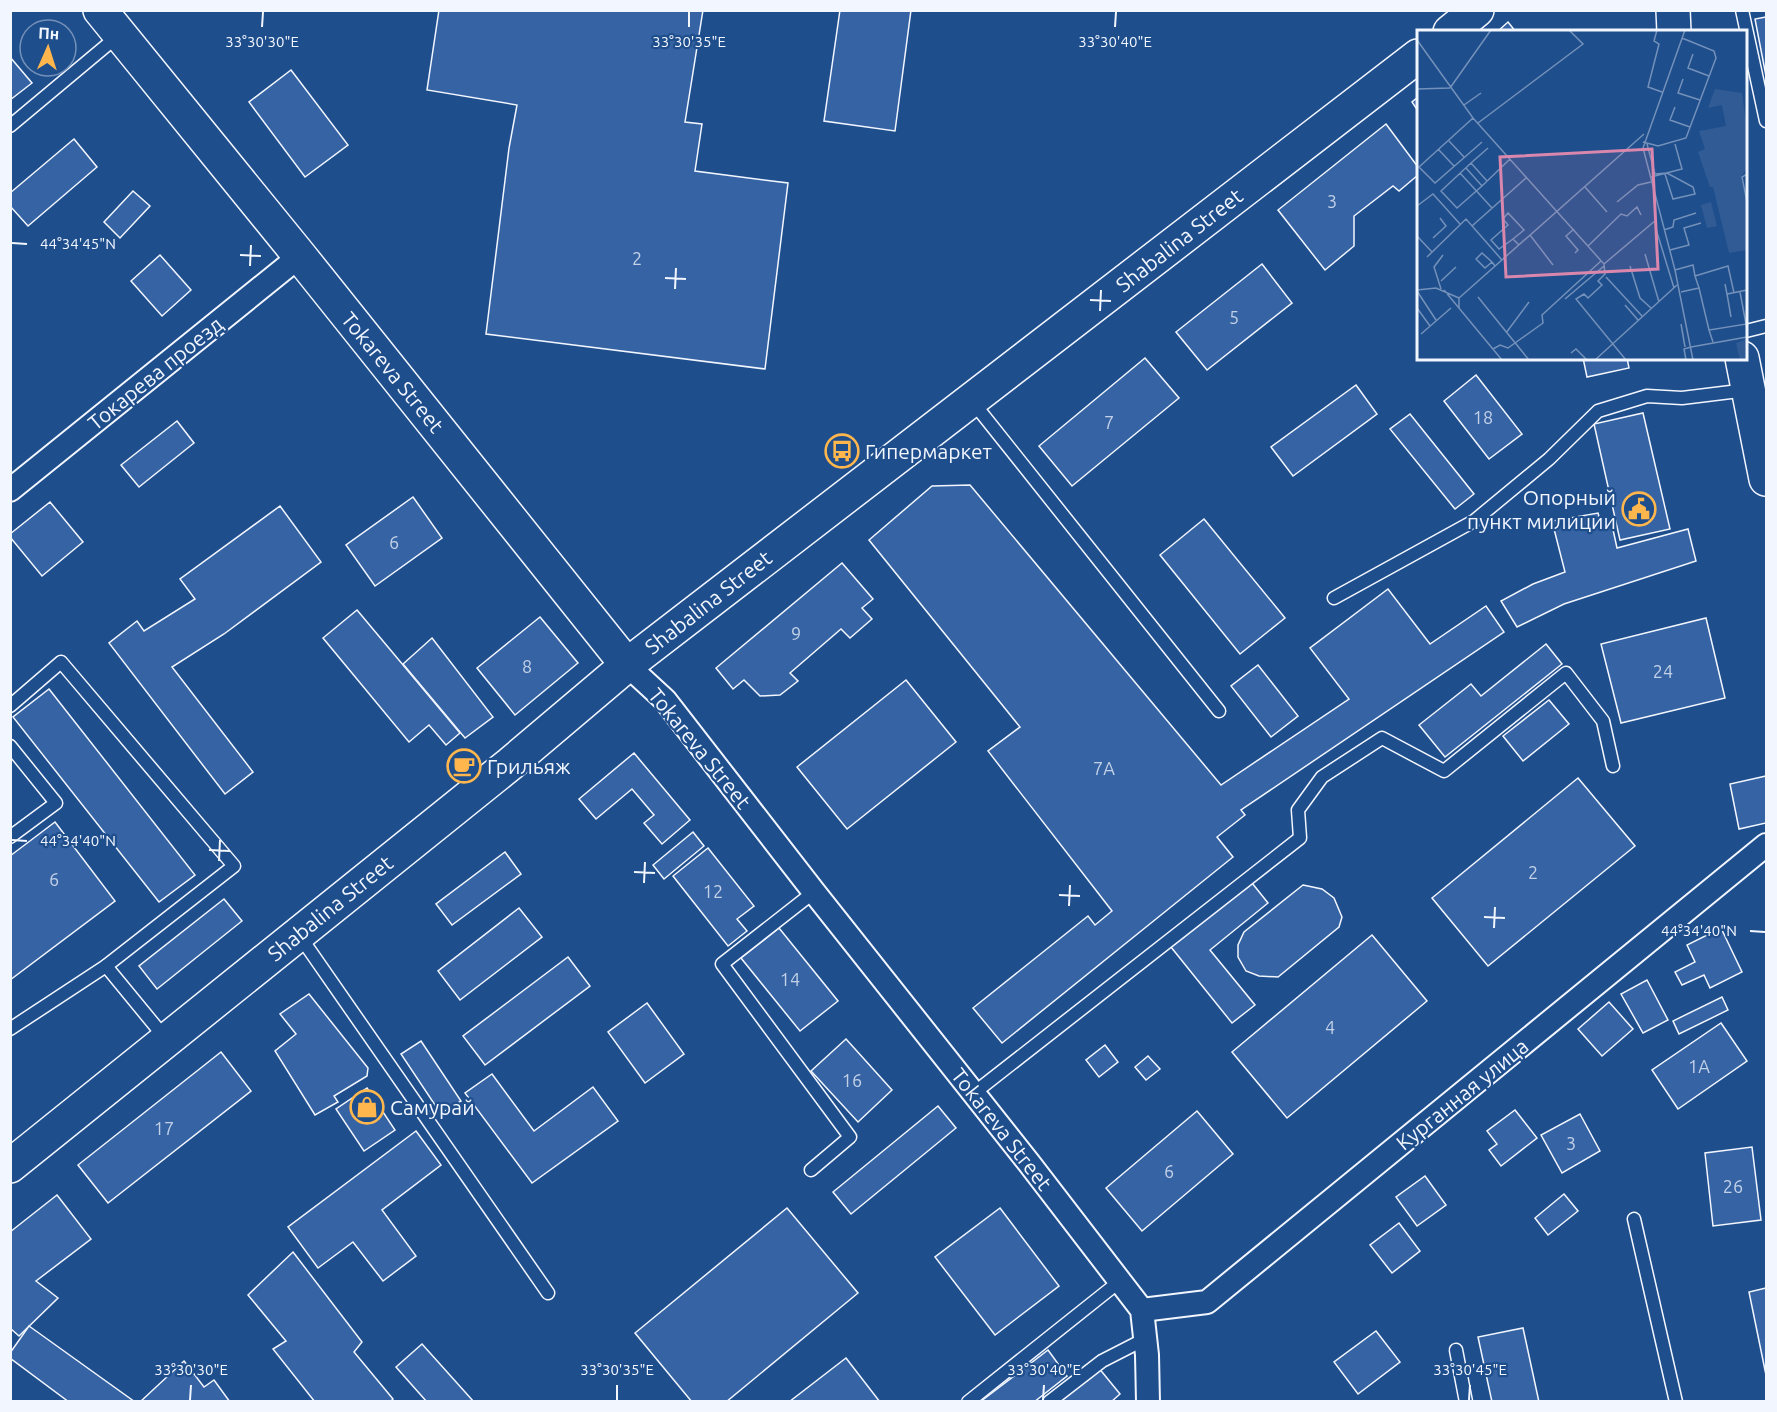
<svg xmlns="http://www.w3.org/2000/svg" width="1777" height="1412" viewBox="0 0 1777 1412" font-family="Ubuntu,sans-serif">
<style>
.building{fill:#3563a3;stroke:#f2f6ff;stroke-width:1.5}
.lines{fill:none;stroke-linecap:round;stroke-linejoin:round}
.lane-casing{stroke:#f2f6ff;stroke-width:15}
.street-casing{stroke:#f2f6ff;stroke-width:26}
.secondary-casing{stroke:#f2f6ff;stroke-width:36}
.primary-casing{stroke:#f2f6ff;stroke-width:36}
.lane{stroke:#1f4e8c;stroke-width:12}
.street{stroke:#1f4e8c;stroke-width:22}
.secondary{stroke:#1f4e8c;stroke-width:33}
.primary{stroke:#1f4e8c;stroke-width:33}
.ticks{fill:none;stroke:#f2f6ff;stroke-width:2}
.labels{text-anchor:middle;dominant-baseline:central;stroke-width:4.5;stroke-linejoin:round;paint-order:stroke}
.number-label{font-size:18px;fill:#c3d1e8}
.street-label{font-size:21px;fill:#f2f6ff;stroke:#1f4e8c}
.poi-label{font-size:21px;fill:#f2f6ff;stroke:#1f4e8c;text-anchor:start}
.inset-road{fill:none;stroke:#7391ba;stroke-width:1.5}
.view{fill:#da87ad;fill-opacity:0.15;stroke:#da87ad;stroke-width:3}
.inset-edge{fill:none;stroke:#f2f6ff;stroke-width:3}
.ticks-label{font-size:15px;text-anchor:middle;fill:#f2f6ff;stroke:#1f4e8c;stroke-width:4.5;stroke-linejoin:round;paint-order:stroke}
</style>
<rect width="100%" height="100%" fill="#1f4e8c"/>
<!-- building -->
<g class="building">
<path d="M439 10H703L685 122 702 124 695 171 788 183 765 369 486 334 509 148 517 105 427 90Z"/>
<path d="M840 10H911L895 131 824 121Z"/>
<path d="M1766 17V76L1755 19Z"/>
<path d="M1508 22 1516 32H1497Z"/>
<path d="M10 57 32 83 10 100Z"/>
<path d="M291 70 348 145 305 177 249 102Z"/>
<path d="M1418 97V111L1412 102Z"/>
<path d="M1386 124 1418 167V175L1399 191 1393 186 1354 216V246L1325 270 1278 210Z"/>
<path d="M74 139 97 167 28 226 10 206V193Z"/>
<path d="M133 191 150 206 120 238 104 222Z"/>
<path d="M160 255 191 290 162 316 131 281Z"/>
<path d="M1262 264 1292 303 1207 370 1176 332Z"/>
<path d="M1145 358 1179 398 1072 486 1039 446Z"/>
<path d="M1583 358H1627L1629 368 1587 377Z"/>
<path d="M1476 375 1522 434 1489 459 1444 401Z"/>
<path d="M1356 385 1377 414 1293 476 1271 447Z"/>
<path d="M1643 413 1670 529 1620 540 1594 424Z"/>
<path d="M1410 414 1474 494 1455 509 1390 429Z"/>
<path d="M177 421 194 443 139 487 121 465Z"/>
<path d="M970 485 1221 785 1349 699 1310 648 1388 589 1430 644 1486 606 1504 632 1241 810 1245 815 1217 837 1233 857 1002 1043 973 1008 1088 916 1095 925 1112 911 988 751 1020 727 869 540 932 486Z"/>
<path d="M413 497 442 538 375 586 346 545Z"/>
<path d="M50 502 83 542 42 576 10 537V534Z"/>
<path d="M280 506 321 562 224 634 172 667 253 772 225 794 109 643 137 621 144 631 195 599 180 579Z"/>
<path d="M1598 513 1602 528 1612 525 1617 548 1688 529 1696 561 1564 604 1517 627 1501 601 1533 584 1565 572 1552 521Z"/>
<path d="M1204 519 1285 618 1240 654 1160 555Z"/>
<path d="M842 563 873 599 862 608 872 619 850 638 841 629 790 673 798 681 780 695 760 696 744 680 733 689 716 668Z"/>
<path d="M357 610 460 733 446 745 429 725 409 742 323 638Z"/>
<path d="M540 617 578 663 515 715 477 668Z"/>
<path d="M1706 618 1725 698 1621 723 1601 644Z"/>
<path d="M432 638 493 717 465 738 403 664Z"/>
<path d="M1546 644 1562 664 1445 757 1419 725 1471 684 1481 696Z"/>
<path d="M1258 665 1298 716 1271 737 1231 686Z"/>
<path d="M906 680 956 742 847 829 797 767Z"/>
<path d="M49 689 195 875 159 902 13 717Z"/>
<path d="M1549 700 1569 724 1523 761 1503 736Z"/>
<path d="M634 753 690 820 662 844 644 823 654 815 632 789 596 819 579 799Z"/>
<path d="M1766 776V823L1739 829 1730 784Z"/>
<path d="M1578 778 1635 846 1488 966 1432 898Z"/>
<path d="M55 822 115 901 10 980V856Z"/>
<path d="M693 832 704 846 664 879 653 865Z"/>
<path d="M708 848 754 906 737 919 747 931 728 946 673 876Z"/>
<path d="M505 852 521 874 452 925 436 904Z"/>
<path d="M1252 883 1268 903 1210 950 1255 1005 1232 1023 1171 947Z"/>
<path d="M1303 885 1322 889 1334 898 1342 917 1339 927 1278 977 1259 976 1246 971 1238 957V945L1244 932Z"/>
<path d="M224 899 242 921 157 989 139 966Z"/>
<path d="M519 908 542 937 460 1000 438 971Z"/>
<path d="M779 928 838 1001 800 1031 741 958Z"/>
<path d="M1721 928 1742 972 1710 988 1704 975 1682 985 1675 972 1695 962 1687 945Z"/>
<path d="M1372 935 1427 1001 1287 1118 1232 1052Z"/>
<path d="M568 957 590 986 485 1065 463 1036Z"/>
<path d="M1647 980 1668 1020 1643 1033 1621 994Z"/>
<path d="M309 994 368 1068 367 1076 334 1096 338 1102 315 1115 275 1051 296 1034 280 1014Z"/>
<path d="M1722 997 1728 1010 1679 1034 1673 1021Z"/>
<path d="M1609 1002 1633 1029 1602 1056 1578 1029Z"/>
<path d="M647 1003 684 1054 645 1083 608 1032Z"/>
<path d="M1721 1023 1747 1061 1678 1109 1652 1070Z"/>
<path d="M846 1039 892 1090 858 1122 811 1071Z"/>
<path d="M421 1041 461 1101 441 1114 401 1054Z"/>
<path d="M1105 1045 1118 1062 1099 1077 1086 1060Z"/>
<path d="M221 1052 251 1091 108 1203 78 1165Z"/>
<path d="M1148 1056 1160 1069 1146 1080 1135 1067Z"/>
<path d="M492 1074 534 1131 593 1087 618 1121 532 1183 465 1093Z"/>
<path d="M367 1088 395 1130 364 1151 336 1109Z"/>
<path d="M938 1106 956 1128 851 1214 833 1192Z"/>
<path d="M1515 1110 1537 1138 1501 1166 1489 1150 1497 1144 1487 1131Z"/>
<path d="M1197 1111 1233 1154 1142 1231 1106 1188Z"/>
<path d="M1580 1114 1600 1151 1562 1173 1541 1135Z"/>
<path d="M416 1131 441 1165 382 1210 416 1256 383 1281 353 1242 318 1268 288 1227Z"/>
<path d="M1752 1147 1761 1220 1713 1226 1705 1153Z"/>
<path d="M1425 1176 1446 1205 1417 1226 1396 1197Z"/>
<path d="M1564 1194 1578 1211 1548 1235 1535 1218Z"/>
<path d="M57 1195 91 1239 36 1281 58 1298 19 1336 10 1328V1232Z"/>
<path d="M787 1208 858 1293 726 1402H692L635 1333Z"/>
<path d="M1000 1208 1059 1286 995 1335 935 1257Z"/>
<path d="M1399 1223 1420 1251 1392 1273 1370 1245Z"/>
<path d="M293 1252 362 1342 354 1352 393 1399 390 1402H315L273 1349 286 1341 248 1295Z"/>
<path d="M1766 1288V1375L1749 1292Z"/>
<path d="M29 1326 135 1402H69L10 1358V1353Z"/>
<path d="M1523 1328 1539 1402H1492L1478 1337Z"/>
<path d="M1376 1331 1400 1362 1358 1394 1334 1362Z"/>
<path d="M422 1344 474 1402H427L396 1367Z"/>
<path d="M1048 1350 1067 1376 1034 1402H980Z"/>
<path d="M846 1358 880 1402H789Z"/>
<path d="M184 1361 204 1387 214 1380 230 1402H140Z"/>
<path d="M1098 1367 1120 1394 1111 1402H1056Z"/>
</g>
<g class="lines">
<!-- lane casing -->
<g class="lane-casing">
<g id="lane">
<path d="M1742 10 1766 121"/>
<path d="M10 126 119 35"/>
<path d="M1746 331 1766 326"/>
<path d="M972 401 1219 711"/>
<path d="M1334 598 1474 521 1549 459 1598 411 1647 396 1682 398 1747 390"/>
<path d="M10 706 61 662 234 866 106 966 10 1029"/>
<path d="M10 746 56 803 10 837"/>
<path d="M299 935 548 1293"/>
<path d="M106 966 166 1039"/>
<path d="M974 1093 1300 838 1298 810 1322 777 1382 738 1444 771 1566 673 1603 721 1613 766"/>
<path d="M811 1170 850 1137 722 964 814 892"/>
<path d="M1634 1219 1676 1402"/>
<path d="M1456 1350 1466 1402"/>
<path d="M968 1402 1120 1281"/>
<path d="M1049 1402 1102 1361 1145 1339"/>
</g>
</g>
<!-- street casing -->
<g class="street-casing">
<g id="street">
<path d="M10 490 300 256"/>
<path d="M627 665 665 700 814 892 1029 1163 1142 1310 1147 1355 1148 1402"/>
<path d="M1142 1310 1207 1302 1766 845"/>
</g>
</g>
<!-- secondary casing -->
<g class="secondary-casing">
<g id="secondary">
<path d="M100 10 300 256 627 665"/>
<path d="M1450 32 1477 10"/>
<path d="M10 1166 510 764 627 665 1418 56"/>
</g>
</g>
<!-- primary casing -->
<g class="primary-casing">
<g id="primary">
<path d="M1673 10 1674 32"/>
<path d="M1742 358 1766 479"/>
</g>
</g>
<!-- lane -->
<use href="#lane" class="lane"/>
<!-- street -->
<use href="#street" class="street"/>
<!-- secondary -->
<use href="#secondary" class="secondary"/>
<!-- primary -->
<use href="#primary" class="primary"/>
</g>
<!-- ticks -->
<path class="ticks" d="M262 27 263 12M689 27V12M1115 27 1116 12M12 243 27 244M240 255 261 256M250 266 251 245M665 278 686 279M675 289 676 268M1090 300 1111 301M1100 311 1101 290M12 840 27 841M209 850 230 851M219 861 220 840M634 872 655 873M644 883 645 862M1059 895 1080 896M1069 906 1070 885M1484 917 1505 918M1494 928 1495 907M1750 931 1765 932M190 1400 191 1385M617 1400V1385M1043 1400 1044 1385M1469 1400 1470 1385"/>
<!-- icons -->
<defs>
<g id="bus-ring" transform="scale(1.725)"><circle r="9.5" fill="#1f4e8c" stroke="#ffb74d" stroke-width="1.5"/><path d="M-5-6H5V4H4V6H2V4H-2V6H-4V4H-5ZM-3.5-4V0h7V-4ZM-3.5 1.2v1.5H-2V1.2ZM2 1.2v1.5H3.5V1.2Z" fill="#ffb74d"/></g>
<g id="civic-ring" transform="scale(1.725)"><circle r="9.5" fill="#1f4e8c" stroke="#ffb74d" stroke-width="1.5"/><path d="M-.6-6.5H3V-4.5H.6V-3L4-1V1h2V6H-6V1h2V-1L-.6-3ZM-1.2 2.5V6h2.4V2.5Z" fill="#ffb74d"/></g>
<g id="cafe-ring" transform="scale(1.725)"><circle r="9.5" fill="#1f4e8c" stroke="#ffb74d" stroke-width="1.5"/><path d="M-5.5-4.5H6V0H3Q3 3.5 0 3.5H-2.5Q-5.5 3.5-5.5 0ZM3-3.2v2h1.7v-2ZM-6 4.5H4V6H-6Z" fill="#ffb74d"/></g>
<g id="shop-ring" transform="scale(1.725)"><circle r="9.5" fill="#1f4e8c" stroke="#ffb74d" stroke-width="1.5"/><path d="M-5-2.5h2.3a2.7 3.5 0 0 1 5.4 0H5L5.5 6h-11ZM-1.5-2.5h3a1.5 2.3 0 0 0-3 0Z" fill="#ffb74d"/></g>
</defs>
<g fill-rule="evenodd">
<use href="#bus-ring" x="842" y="451"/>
<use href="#civic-ring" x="1639" y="509"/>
<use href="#cafe-ring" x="464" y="766"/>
<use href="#shop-ring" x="367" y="1107"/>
</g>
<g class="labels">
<!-- number labels -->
<g class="number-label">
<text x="1332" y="201">3</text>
<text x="637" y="258">2</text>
<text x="1234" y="317">5</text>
<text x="1483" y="417">18</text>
<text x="1109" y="422">7</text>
<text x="394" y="542">6</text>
<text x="796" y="633">9</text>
<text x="527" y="666">8</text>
<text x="1663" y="671">24</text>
<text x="1104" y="768">7А</text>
<text x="1533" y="872">2</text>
<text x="54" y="879">6</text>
<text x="713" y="891">12</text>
<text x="790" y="979">14</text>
<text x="1330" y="1027">4</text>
<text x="1699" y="1066">1А</text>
<text x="852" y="1080">16</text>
<text x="164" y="1128">17</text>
<text x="1571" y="1143">3</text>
<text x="1169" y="1171">6</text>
<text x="1733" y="1186">26</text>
</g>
<!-- street labels -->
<g class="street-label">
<text transform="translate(1179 240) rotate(-38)">Shabalina Street</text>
<text transform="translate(393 372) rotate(51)">Tokareva Street</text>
<text transform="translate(155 373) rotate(-39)">Токарева проезд</text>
<text transform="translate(708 602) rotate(-38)">Shabalina Street</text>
<text transform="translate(700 748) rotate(51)">Tokareva Street</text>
<text transform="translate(330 908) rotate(-39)">Shabalina Street</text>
<text transform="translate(1462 1094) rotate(-39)">Курганная улица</text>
<text transform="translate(1002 1129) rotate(52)">Tokareva Street</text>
</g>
<!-- poi labels -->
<g class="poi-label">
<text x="865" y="451">Гипермаркет</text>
<text x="1616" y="497" text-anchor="end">Опорный<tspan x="1616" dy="24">пункт милиции</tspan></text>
<text x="487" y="766">Грильяж</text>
<text x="390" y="1107">Самурай</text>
</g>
</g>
<!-- overview -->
<g transform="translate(1417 30)">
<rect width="330" height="330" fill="#1f4e8c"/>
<path d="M298 59 325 63 330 99V138L324 147 330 174V220L312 223 296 157H293L281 122 288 119 282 101 309 96 305 75 291 78ZM294 172 300 196 290 198 284 175ZM330 309V330H323L319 313Z" fill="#305b95"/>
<path class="inset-road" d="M240 0 237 11 242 14 231 57 245 62M268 0 226 118 258 240 276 330M0 10 56 88 187 234 188 245M276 24 271 38 292 46M266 49 261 63 283 70M33 58 74 0M0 59 33 58M47 75 64 63M258 77 253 90 273 97M56 88 2 137 18 153 65 112M61 93 166 14 152 0M32 111 47 127M226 112 241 116 269 108 299 28 297 21 265 8M230 114 238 144 250 143 276 157 278 164 256 169 248 144M21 119 37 136M54 133 71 118M49 138 65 156 93 129M43 143 75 178M330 144 325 147 330 172M234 147 265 139 258 114M65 156 40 178 24 161 54 133 70 151M168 157 190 182M200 172 221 155 234 152M0 176 16 164 43 194M55 196 110 147M157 199 149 206 161 220 158 223M239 199 257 258M247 200 256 197 257 190 279 183M113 205 136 235M0 206 15 222M16 208 29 196 23 188M96 209 82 219 74 210 91 195 86 189 91 183 107 200 96 209 102 215M171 216 204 184 210 186 220 177 224 185M253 220 272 215 267 198 284 193M228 224 242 272M10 227 49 189 85 230M75 232 68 238 59 229 65 223 75 232 78 236M187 234 239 190M213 236 223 268 234 278M258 240 276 235 278 246M188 244 181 251 185 255 171 268 167 264 159 269 209 330M189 247 225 286M24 251 39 237M308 254 310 264 330 260M282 258 278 246 311 236 317 263M24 259 17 237 26 225M0 260 19 258 42 268M27 260 85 330M0 261 19 290M264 262 282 258 292 300M323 262 329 294M310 264 314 287M61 267 112 330M148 269 187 236M208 275 221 290M0 278 13 296M42 278V268L227 104M264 294 268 317M89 303 112 272M4 304 34 278M296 312 292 300 329 294 330 299M274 317 330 307M76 319 83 315 91 318 126 293 125 285 184 231M154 323 159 319 170 330M178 330 260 255M269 330 267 319 274 317"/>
<path class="view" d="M235 119 241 239 89 247 83 127Z"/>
<rect width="330" height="330" class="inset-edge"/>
</g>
<g class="ticks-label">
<text x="262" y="47">33°30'30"E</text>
<text x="689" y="47">33°30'35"E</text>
<text x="1115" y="47">33°30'40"E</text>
<text x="78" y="249">44°34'45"N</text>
<text x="78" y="846">44°34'40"N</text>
<text x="1699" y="936">44°34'40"N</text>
<text x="191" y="1375">33°30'30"E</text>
<text x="617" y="1375">33°30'35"E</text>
<text x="1044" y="1375">33°30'40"E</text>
<text x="1470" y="1375">33°30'45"E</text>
</g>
<!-- border -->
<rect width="1777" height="1412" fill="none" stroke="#f2f6ff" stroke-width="24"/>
<!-- north arrow -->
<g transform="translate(48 48) rotate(3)"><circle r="28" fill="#1f4e8c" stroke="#7391ba" stroke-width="1.5"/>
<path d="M0-4.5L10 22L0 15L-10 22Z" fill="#ffb74d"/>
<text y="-9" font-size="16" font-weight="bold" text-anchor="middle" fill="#f2f6ff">Пн</text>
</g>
</svg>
